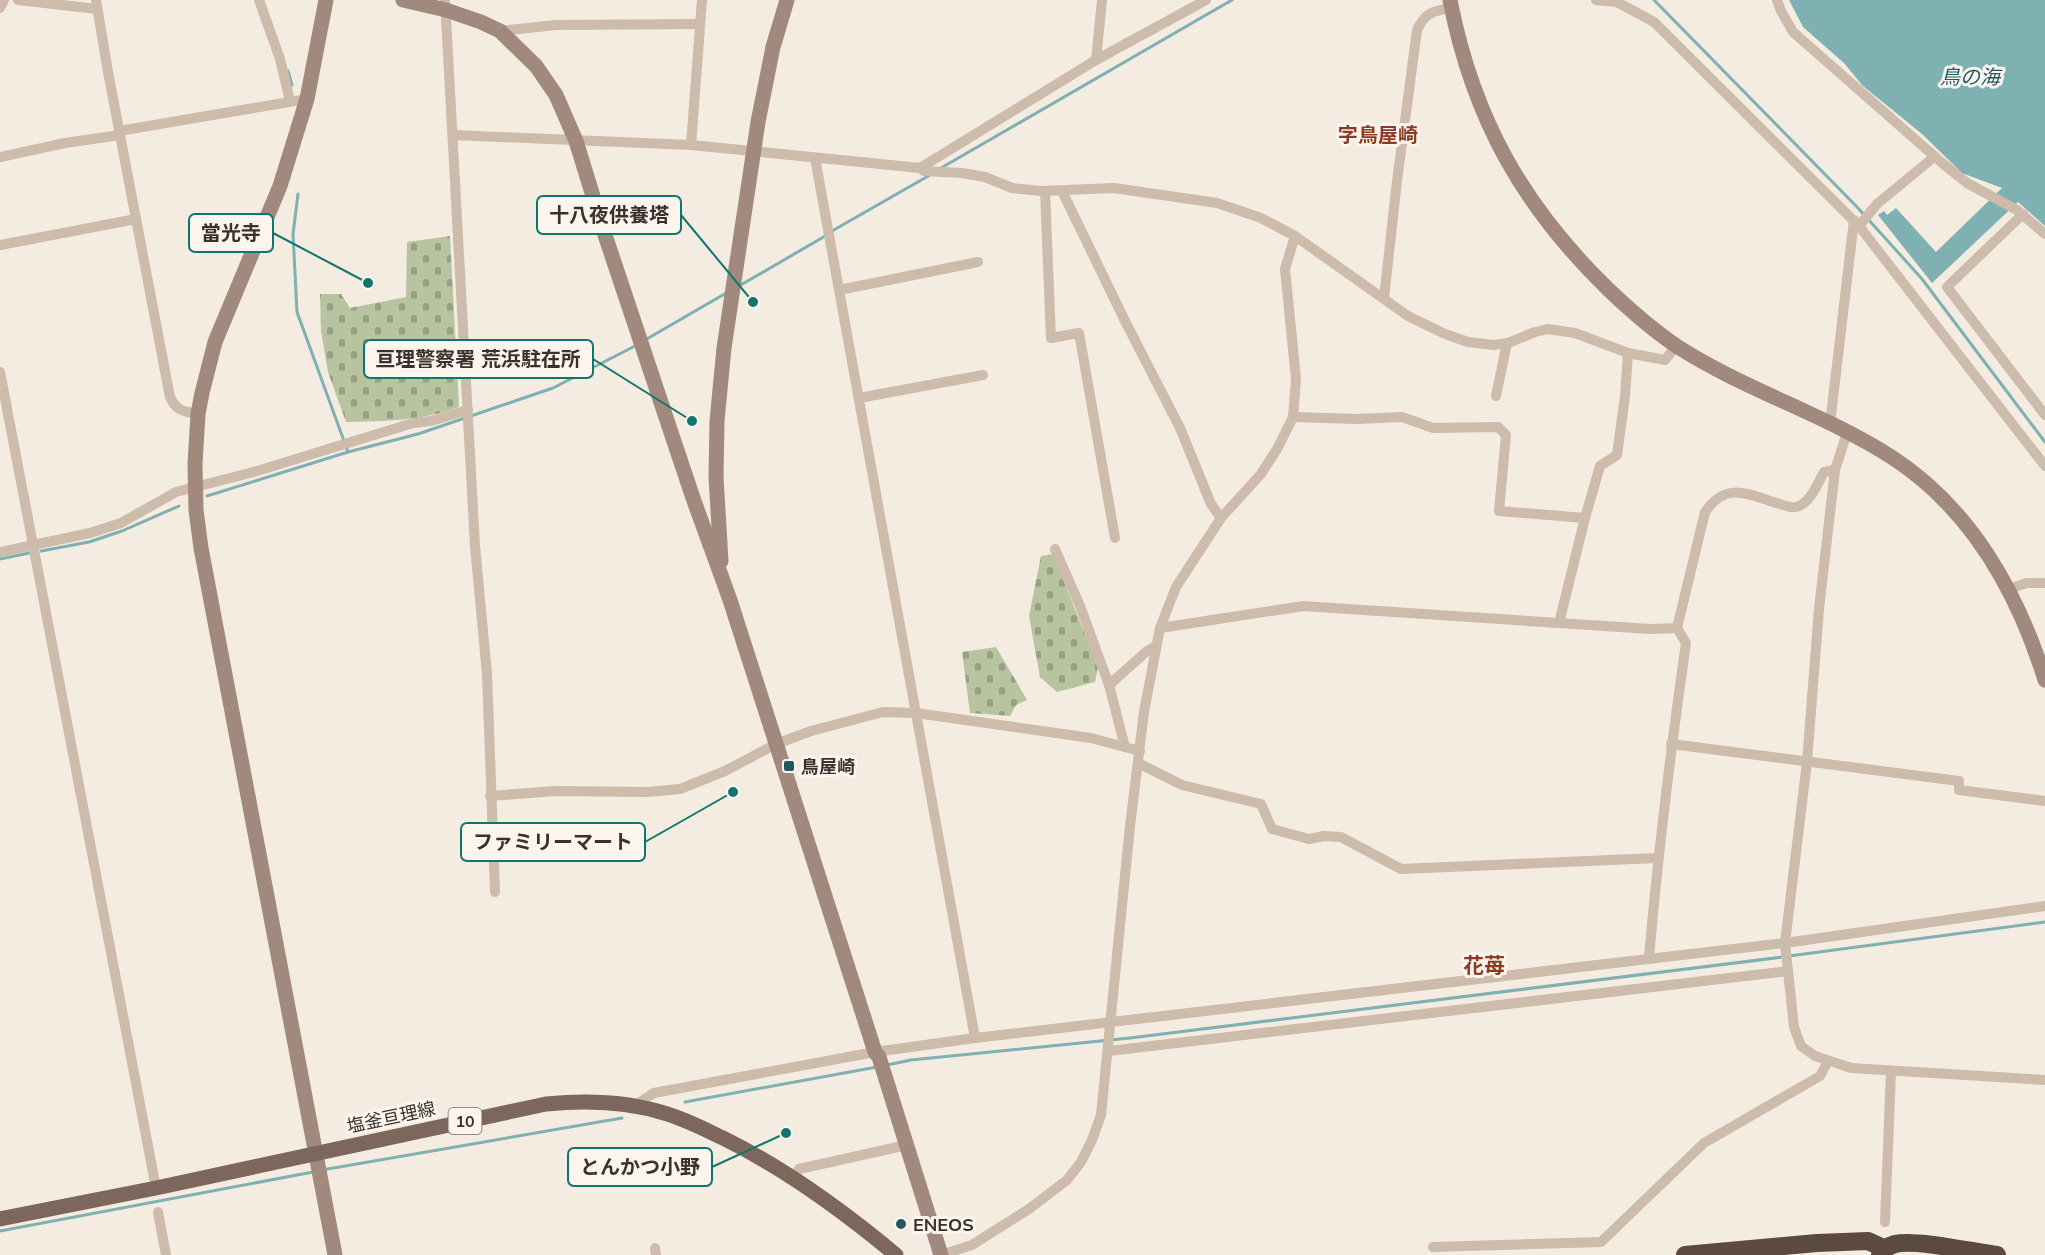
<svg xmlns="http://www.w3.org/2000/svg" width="2045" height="1255" viewBox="0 0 2045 1255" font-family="Mulish,'Noto Sans JP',sans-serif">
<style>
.cemetery{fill:url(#cemetery-stones)}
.water{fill:#7fb0b2}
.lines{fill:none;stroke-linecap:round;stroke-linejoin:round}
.stream{stroke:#7fb0b2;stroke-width:3}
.street{stroke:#cdbbac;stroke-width:10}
.secondary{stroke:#a18a7d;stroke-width:15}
.primary{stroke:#7d675c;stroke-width:15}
.highway{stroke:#5c4a42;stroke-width:18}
.poi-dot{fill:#1f5a5e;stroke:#fbf5ee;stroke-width:2}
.labels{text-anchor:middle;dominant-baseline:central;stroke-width:6;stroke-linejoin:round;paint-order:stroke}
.shield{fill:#fbf5ee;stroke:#756b66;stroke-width:1.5}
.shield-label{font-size:16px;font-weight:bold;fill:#3b302b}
.poi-label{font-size:18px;font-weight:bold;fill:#3b302b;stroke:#fbf5ee;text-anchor:start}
.street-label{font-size:18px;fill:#3b302b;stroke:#fbf5ee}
.water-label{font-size:20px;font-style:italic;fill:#1f5a5e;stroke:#fbf5ee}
.neighbourhood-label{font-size:20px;font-weight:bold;fill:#8c3b22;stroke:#fbf5ee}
.quarter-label{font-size:21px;font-weight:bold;fill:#8c3b22;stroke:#fbf5ee}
.leader{fill:none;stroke:#0f766e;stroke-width:2}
.callout-dot{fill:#0f766e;stroke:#fbf5ee;stroke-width:2}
.callout{fill:#fbf5ee;stroke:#0f766e;stroke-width:2}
.callout-label{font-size:20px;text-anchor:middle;font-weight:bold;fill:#3b302b}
</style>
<defs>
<pattern id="cemetery-stones" width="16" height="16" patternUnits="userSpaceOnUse" patternTransform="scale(1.5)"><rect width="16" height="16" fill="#b8c4a0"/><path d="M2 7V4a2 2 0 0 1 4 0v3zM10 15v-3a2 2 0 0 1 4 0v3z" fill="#97a083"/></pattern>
</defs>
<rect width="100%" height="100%" fill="#f4ebe1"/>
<!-- cemetery -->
<g class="cemetery">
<path d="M450 236 459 407C421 421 386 421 346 422L328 372 321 331 320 294H341L350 308 406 297 407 242Z"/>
<path d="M1053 554 1098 667 1095 682 1057 692 1040 677 1029 616 1041 556Z"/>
<path d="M996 647 1027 700 1016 705 1010 716 970 713 962 652Z"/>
</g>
<!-- water -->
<path class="water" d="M1789 0H2045V226L2018 202 1932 283 1878 215 1884 211 1887 215 1896 208 1936 252 2002 188 1962 173 1922 134 1863 86 1844 63 1803 27Z"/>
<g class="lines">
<!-- stream -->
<g class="stream">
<path d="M1654 0 1858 208 1922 279 2045 442"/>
<path d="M288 71 292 85"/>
<path d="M941 168 1232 0"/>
<path d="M298 194 293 234 297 312 348 452"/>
<path d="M832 231 930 175"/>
<path d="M739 286 827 235"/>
<path d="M645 340 728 292"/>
<path d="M207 496 348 452 418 434 553 388 637 345"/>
<path d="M41 551 89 542 122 531 179 506"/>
<path d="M0 559 29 553"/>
<path d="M1789 956 2045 922"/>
<path d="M887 1065 911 1060 1130 1038 1783 957"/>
<path d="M685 1102 877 1067"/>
<path d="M322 1170 622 1118"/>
<path d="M0 1231 313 1172"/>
</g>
<!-- street -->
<g class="street">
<path d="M18 0 97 9"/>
<path d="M96 0 108 72 170 397C176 411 185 412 198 414"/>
<path d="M259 0 280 59 290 101"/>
<path d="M445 0 475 546 487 674 495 892"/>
<path d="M1596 0 1617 2 1654 22 1859 226 1877 204 1934 157"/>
<path d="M1777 0 1781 11 1793 32 1941 162 1967 183 2017 210 2045 234"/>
<path d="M0 8 4 0"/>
<path d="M500 31 556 25 700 24"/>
<path d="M1096 60 1102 0"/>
<path d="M119 131 307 99"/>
<path d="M453 135 691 145 920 168 924 171 962 173 985 177 1012 188 1041 191 1114 188 1217 203 1261 218 1295 236 1408 316 1445 334 1468 342 1494 345 1508 343 1535 332 1548 329 1575 333 1628 353 1665 360 1676 346"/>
<path d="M691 145 702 0"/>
<path d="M0 157 65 143 120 135"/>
<path d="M815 158 975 1038"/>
<path d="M920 168 1096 60 1206 0"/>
<path d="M1045 191 1051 338 1079 333 1115 538"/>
<path d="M1062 191 1126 323 1180 428 1211 504 1221 518"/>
<path d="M2023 214 1947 287 2045 415"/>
<path d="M1859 226 2045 466"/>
<path d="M0 245 136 219"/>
<path d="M839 290 978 262"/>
<path d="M1384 298 1397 181 1417 30C1425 12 1433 11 1452 8"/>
<path d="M0 372 156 1188"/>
<path d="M1496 396 1507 343"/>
<path d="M859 398 983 375"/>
<path d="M1293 417 1357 419 1402 417 1433 428 1498 427 1506 435 1499 511 1585 518 1600 466 1617 455 1625 396 1628 353"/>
<path d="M1830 424 1854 220"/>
<path d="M1847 433 1835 470 1819 609 1807 762 1785 943 1794 1027 1801 1046 1815 1056 1851 1068 2045 1080"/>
<path d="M1055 549 1080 606 1109 685 1125 747"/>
<path d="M0 552 90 533 121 523 176 492 257 471 413 423 431 421 468 410"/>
<path d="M2009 589 2027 583H2045"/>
<path d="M1559 623 1585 518"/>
<path d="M1160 628 1303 606 1559 623 1650 629 1677 628 1705 512C1727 480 1749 495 1780 504 1786 506 1793 509 1799 506 1811 501 1818 483 1824 472L1835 470"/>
<path d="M1109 685 1147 651 1156 646"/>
<path d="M1671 744 1959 781V790L2045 801"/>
<path d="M1138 763 1182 785 1261 804 1272 829 1309 839 1324 836 1341 837 1401 869 1657 858"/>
<path d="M490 796 555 791 648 792 680 789 725 771 776 744 811 731 883 712 916 713 1091 738 1140 751"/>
<path d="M1649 958C1658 852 1671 748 1686 643L1677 628"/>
<path d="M1109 1051 1788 971"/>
<path d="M634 1106 654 1093 875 1052 975 1038 1785 943 2045 906"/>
<path d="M794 1178 799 1169 907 1145"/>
<path d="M158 1212 166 1255"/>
<path d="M1885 1222 1891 1071"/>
<path d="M1433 1247 1601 1242 1704 1143 1820 1076 1828 1061"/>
<path d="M655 1248 656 1255"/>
<path d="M941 1255 972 1245 1029 1209 1067 1180 1081 1162 1092 1140 1101 1115 1130 826 1144 712 1160 628 1176 587 1221 518 1261 474 1277 449 1293 417 1296 379 1285 269 1295 236"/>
</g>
<!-- secondary -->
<g class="secondary">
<path d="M326 0 307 99 280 186 215 342 202 393 198 414 195 464 196 510 201 548 335 1255"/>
<path d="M403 0 446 10 481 22 500 31 536 66 556 95 576 141 605 235 693 498 730 600 875 1052 879 1057 941 1255"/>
<path d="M1450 0C1473 118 1523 207 1609 290 1630 310 1654 331 1678 347 1747 391 1825 414 1893 458 1971 509 2018 593 2045 680"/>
<path d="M721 561 716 477 717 421 724 348 758 122 773 47 787 0"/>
</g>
<!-- primary -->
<path class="primary" d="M0 1219 156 1188 546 1104C586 1100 626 1101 664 1113 685 1119 704 1129 723 1138 786 1169 842 1210 896 1255"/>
<!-- highway -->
<g class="highway">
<path d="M1685 1255 1817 1243 1868 1241 1879 1246 1884 1255"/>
<path d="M1880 1255C1884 1249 1888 1246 1895 1244 1916 1239 1973 1252 1997 1255"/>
</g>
</g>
<!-- markers -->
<g class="poi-dot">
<rect x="783" y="760" width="12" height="12" rx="3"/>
<circle cx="901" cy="1224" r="6"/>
</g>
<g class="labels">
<!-- shield labels -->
<rect class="shield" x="448.5" y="1108" width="33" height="26" rx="4.5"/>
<g class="shield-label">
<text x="465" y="1121">10</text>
</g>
<!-- poi labels -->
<g class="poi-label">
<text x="801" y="766">鳥屋崎</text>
<text x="913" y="1224">ENEOS</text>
</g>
<!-- street labels -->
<g class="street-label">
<text transform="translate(391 1117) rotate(-12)">塩釜亘理線</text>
</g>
<!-- water labels -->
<g class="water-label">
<text x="1970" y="76">鳥の海</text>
</g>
<!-- neighbourhood labels -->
<g class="neighbourhood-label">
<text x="1378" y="134">字鳥屋崎</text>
</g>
<!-- quarter labels -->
<g class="quarter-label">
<text x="1484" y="965">花苺</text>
</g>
</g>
<!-- callouts -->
<path class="leader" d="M753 302L681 215M368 283L273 233M692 421L593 359M733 792L645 842M786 1133L712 1167"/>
<g class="callout-dot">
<circle cx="753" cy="302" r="6"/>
<circle cx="368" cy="283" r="6"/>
<circle cx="692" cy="421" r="6"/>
<circle cx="733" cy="792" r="6"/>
<circle cx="786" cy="1133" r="6"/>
</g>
<g class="callout">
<rect x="537" y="196" width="144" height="38" rx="6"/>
<rect x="189" y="214" width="84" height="38" rx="6"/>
<rect x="364" y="340" width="229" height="38" rx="6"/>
<rect x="461" y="823" width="184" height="38" rx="6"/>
<rect x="568" y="1148" width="144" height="38" rx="6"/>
</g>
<g class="callout-label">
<text x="609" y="222">十八夜供養塔</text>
<text x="231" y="240">當光寺</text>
<text x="478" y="366">亘理警察署 荒浜駐在所</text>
<text x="553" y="849">ファミリーマート</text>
<text x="640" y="1174">とんかつ小野</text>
</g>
</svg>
